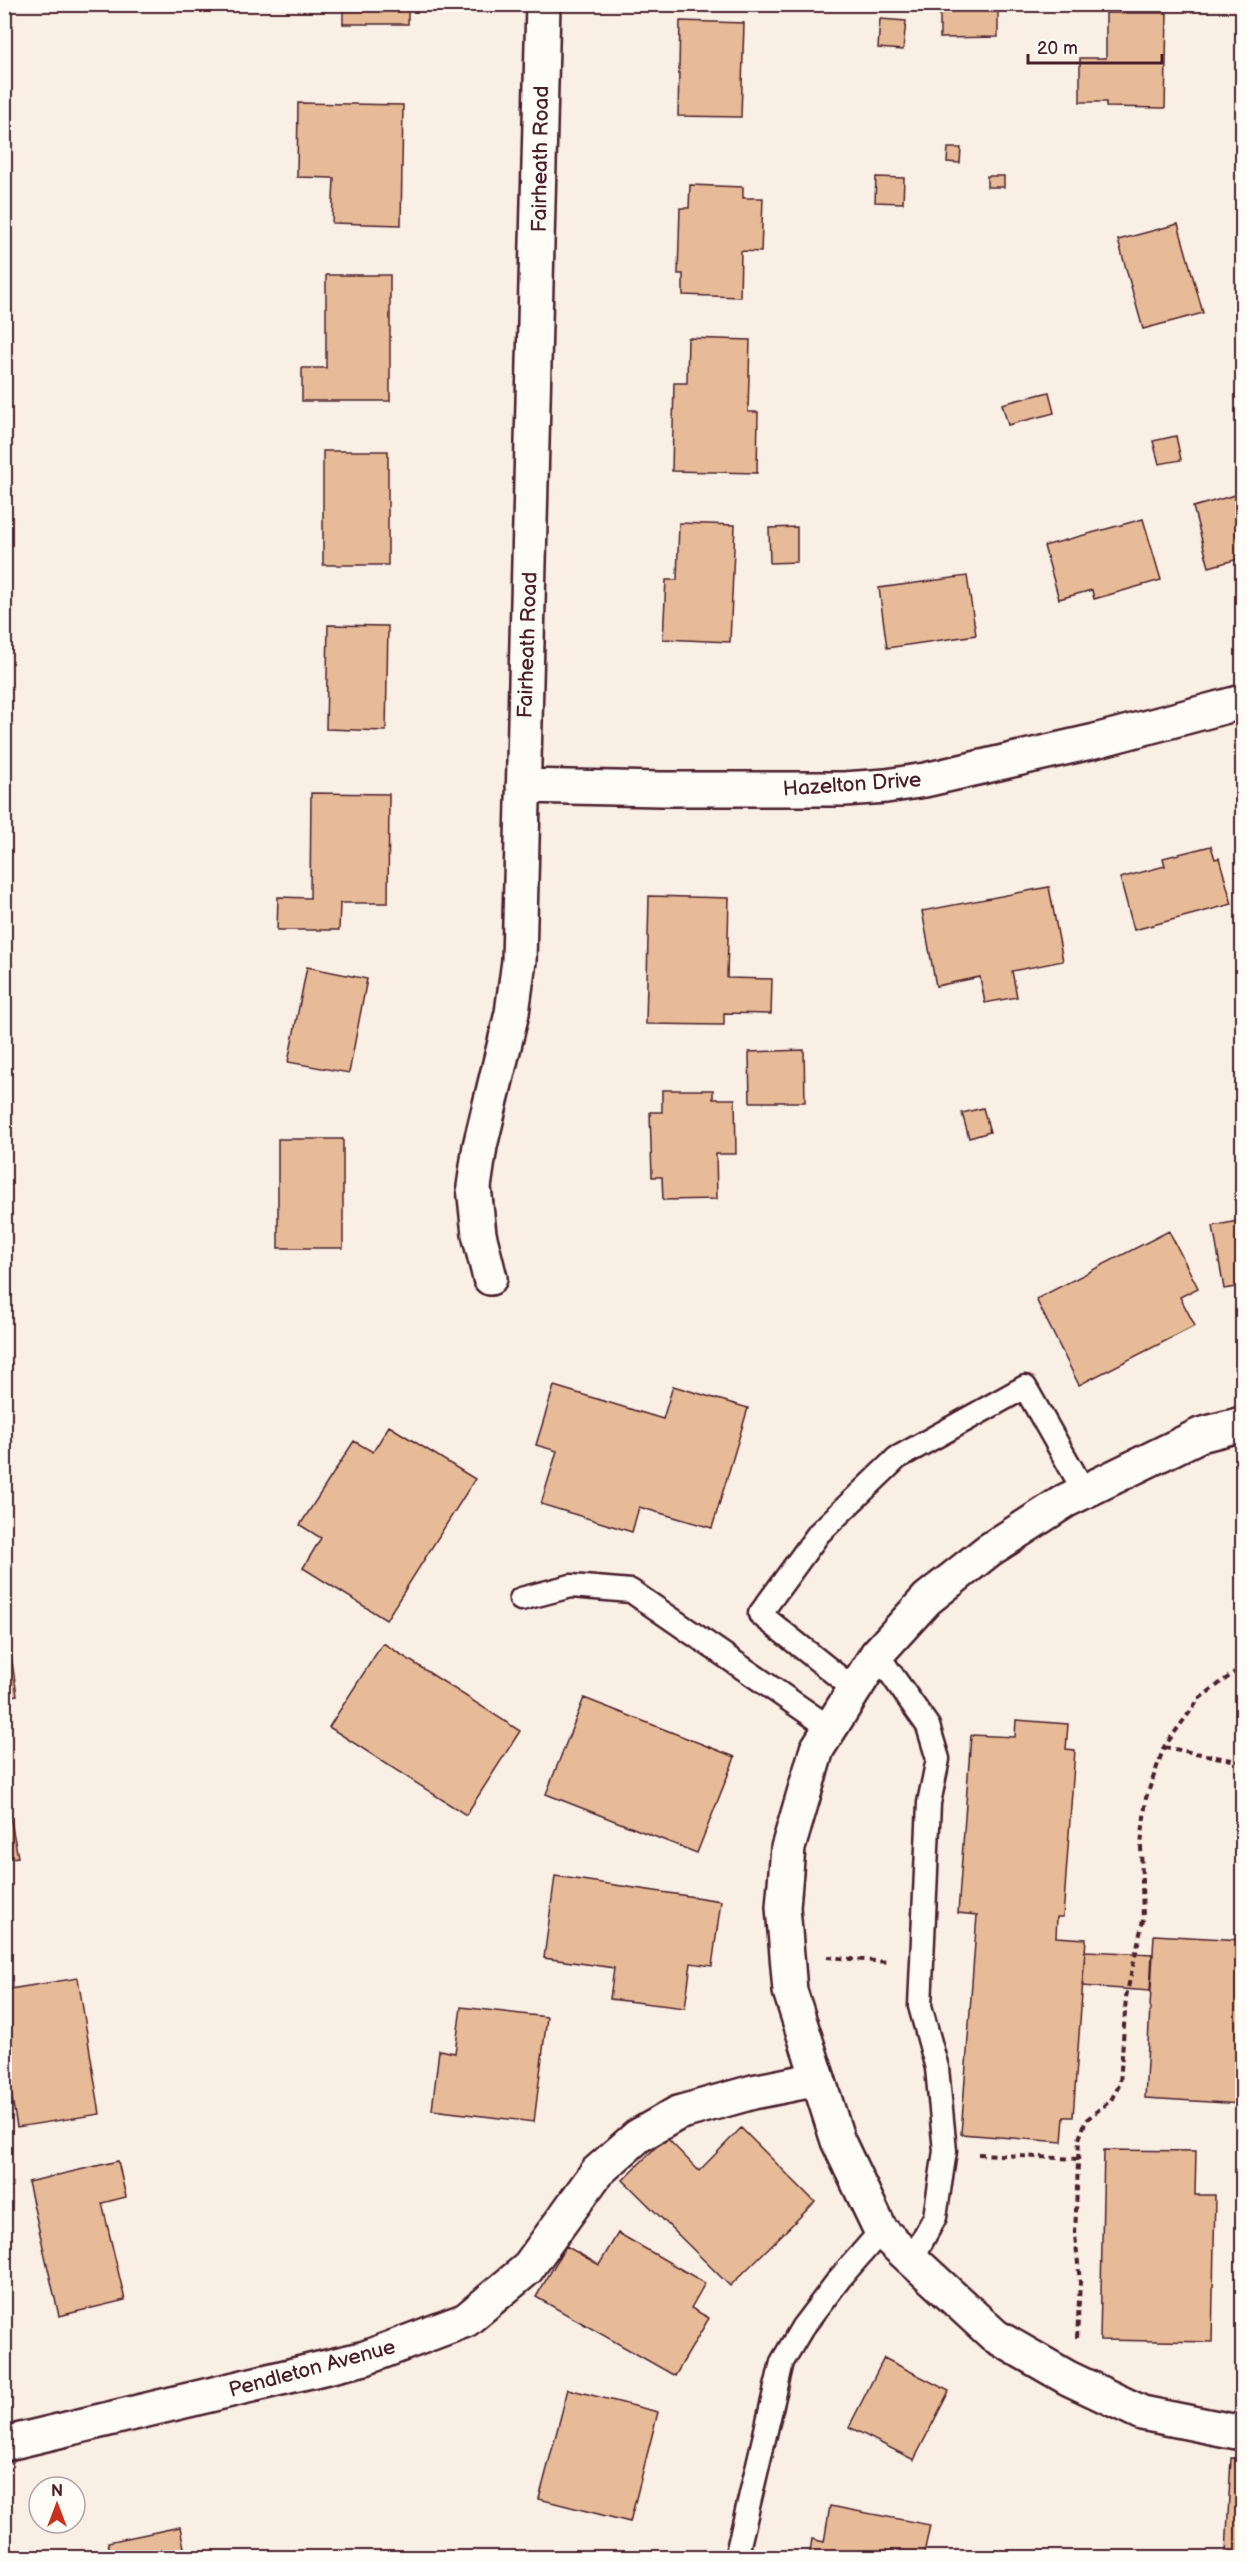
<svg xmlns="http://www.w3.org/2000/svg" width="1247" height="2562" font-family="'Balsamiq Sans',sans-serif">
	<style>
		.building { fill: #e7bb97; stroke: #4a1f2b; stroke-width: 1.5 }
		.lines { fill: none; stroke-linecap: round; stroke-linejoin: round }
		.service-casing { stroke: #4a1f2b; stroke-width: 27 }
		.minor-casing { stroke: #4a1f2b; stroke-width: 38 }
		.path { stroke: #4a1f2b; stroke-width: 4; stroke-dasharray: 6 4.5; stroke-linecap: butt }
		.service { stroke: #fdfcf7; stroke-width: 22 }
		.minor { stroke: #fdfcf7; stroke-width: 33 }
		.labels { text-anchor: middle; stroke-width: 5; stroke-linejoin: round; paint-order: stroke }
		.street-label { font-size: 21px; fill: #4a1f2b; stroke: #fdfcf7 }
	</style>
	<rect width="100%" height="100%" fill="#f9efe4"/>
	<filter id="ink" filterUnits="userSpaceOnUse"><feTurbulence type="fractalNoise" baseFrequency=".0167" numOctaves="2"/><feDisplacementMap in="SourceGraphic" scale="12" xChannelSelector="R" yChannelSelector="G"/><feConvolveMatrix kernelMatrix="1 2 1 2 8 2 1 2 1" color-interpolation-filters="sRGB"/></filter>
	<g filter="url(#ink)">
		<path class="building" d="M343,4H408V24H343Z
			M940,4H998V37L940,38Z
			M1106,13H1167L1165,108L1106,107V102H1080V58H1106Z
			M880,19L906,21L903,50L878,48Z
			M680,21L744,23L741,117L678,116Z
			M298,103L403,105L401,225L332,223L334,178L297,177Z
			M948,148H961L960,163L947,162Z
			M987,176H1004V187H987Z
			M876,177L904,178L903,203L875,202Z
			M690,185L743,187V198H763L761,252L741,251L740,297L683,295V274H678L680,208H689Z
			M1178,224L1203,313L1143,329L1118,240Z
			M326,275H390V401H302V368H326Z
			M688,338L750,340L748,412H758L757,473L672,471L674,383H687Z
			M1049,392L1054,413L1008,425L1002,404Z
			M1176,436L1181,460L1159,464L1153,441Z
			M323,451H388V565H323Z
			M1242,493V558L1209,567L1193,507Z
			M1143,519L1161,580L1094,599L1092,590L1059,599L1044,546Z
			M679,523L735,525L730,642L663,639L666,580H677Z
			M797,527V562L770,563L769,528Z
			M967,576L976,635L887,648L879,588Z
			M328,625L388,626L386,731L326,729Z
			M311,793L389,794L388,903H340L339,930H277L278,897L310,898Z
			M1211,846L1215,859L1219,858L1232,904L1134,930L1120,878L1165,866L1163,858Z
			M1049,887L1063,961L1012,971L1017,997L985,1003L980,977L936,986L922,911Z
			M649,896L729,898L727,978L772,979L771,1014L724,1013V1025L646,1024Z
			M307,967L367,979L349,1073L288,1062Z
			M804,1050L805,1102H750L749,1052Z
			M662,1090H713V1099H735L736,1154H716L717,1199L663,1200L662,1177H652L650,1112H662Z
			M983,1108L990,1132L969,1138L962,1113Z
			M278,1139H343V1248H278Z
			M1242,1220V1286L1224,1289L1213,1226Z
			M1169,1231L1198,1288L1180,1297L1195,1326L1079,1385L1036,1299Z
			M4,1249H8V1289H4Z
			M554,1386L663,1419L673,1386L748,1408L712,1528L639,1507L632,1532L541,1504L557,1451L536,1445Z
			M389,1426L475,1479L386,1620L303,1568L321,1538L300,1525L354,1441L373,1452Z
			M4,1608L17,1695L4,1697Z
			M383,1643L520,1731L466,1815L329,1727Z
			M584,1698L735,1757L697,1853L546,1794Z
			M1016,1720L1068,1724L1066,1749L1075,1750L1063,1917H1057L1056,1937L1086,1939L1073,2117H1064L1062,2142L961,2134L977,1915L958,1913L971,1735L1015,1737Z
			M4,1785L18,1857L4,1859Z
			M555,1876L721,1901L712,1966L691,1963L685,2008L610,1999L614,1968L544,1958Z
			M1154,1935L1242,1940V2104L1145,2098Z
			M1085,1951L1152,1954L1150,1991L1082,1986Z
			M78,1978L100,2114L17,2127L4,2052V1990Z
			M461,2007L547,2017L534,2122L432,2110L439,2050L455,2053Z
			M741,2128L815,2202L730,2286L623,2180L666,2137L699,2171Z
			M1104,2150L1196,2151L1195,2195H1215L1212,2342L1100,2340Z
			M118,2161L126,2197L102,2203L125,2300L59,2316L28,2182Z
			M618,2233L705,2283L691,2308L709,2318L675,2376L536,2297L566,2246L599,2265Z
			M884,2358L949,2391L914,2460L849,2427Z
			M568,2389L658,2412L630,2522L539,2499Z
			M1231,2458L1242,2459V2554L1226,2553Z
			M830,2506L930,2525L923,2558H809L812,2539L824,2542Z
			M180,2527L186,2558H111L108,2542Z
			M542,2553H630V2558H542Z"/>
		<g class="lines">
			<defs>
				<path id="service" d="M521,1599L571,1586L631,1591L830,1728
					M877,1654L928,1726L938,1759L929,1803L920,2006L937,2068L945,2151L935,2217L912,2259
					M854,1689L760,1614L819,1533L897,1458L1025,1387L1084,1491
					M736,2558L782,2362L802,2328L840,2278L881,2231"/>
				<path id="minor" d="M523,786L661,789H844L886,786L925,780L1095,741L1242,702
					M490,1278L479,1234L474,1187L480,1146L512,1013L519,961L543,4
					M1242,1424L1200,1435L1065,1501L989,1550L927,1599L877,1654L817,1749L788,1848L783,1907L790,1991L838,2141L881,2231L995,2336L1068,2378L1142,2413L1242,2433
					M4,2444L365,2358L466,2320L527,2269L597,2172L638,2136L678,2113L753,2092L818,2079"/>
			</defs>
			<use href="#service" class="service-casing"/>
			<use href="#minor" class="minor-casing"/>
			<path class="path" d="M1164,1747L1242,1762
				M827,1957L887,1962
				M978,2154L1079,2159
				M1077,2338L1080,2282L1075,2235L1079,2139L1086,2120L1111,2100L1120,2084L1126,1997L1143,1920L1141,1846L1146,1798L1164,1747L1200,1698L1242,1667"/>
			<use href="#service" class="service"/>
			<use href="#minor" class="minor"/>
		</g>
	</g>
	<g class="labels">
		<g class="street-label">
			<text transform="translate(540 159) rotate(-89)" y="7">Fairheath Road</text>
			<text transform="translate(527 645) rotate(-88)" y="7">Fairheath Road</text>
			<text transform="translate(852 784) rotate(-4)" y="7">Hazelton Drive</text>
			<text transform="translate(312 2368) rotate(-15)" y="7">Pendleton Avenue</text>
		</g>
	</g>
	<rect width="1247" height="2562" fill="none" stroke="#fdfcf7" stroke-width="24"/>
	<rect x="12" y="12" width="1223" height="2538" fill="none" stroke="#4a1f2b" stroke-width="2" filter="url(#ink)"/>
	<g transform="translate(57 2505)"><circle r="28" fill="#fdfcf7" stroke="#b5a4a5" stroke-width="1.5"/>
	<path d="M0-4.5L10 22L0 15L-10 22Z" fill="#c8321e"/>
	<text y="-9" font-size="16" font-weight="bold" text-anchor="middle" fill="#4a1f2b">N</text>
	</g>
	<path d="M1028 54v9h134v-9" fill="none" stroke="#4a1f2b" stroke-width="3"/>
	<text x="1037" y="54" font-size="18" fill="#4a1f2b" stroke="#fdfcf7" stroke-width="4.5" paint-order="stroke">20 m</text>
</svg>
